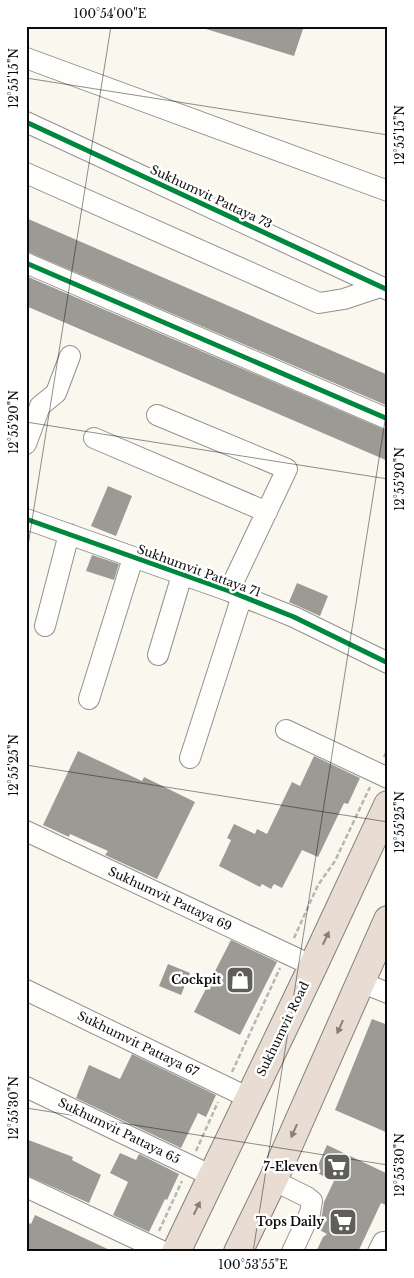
<svg xmlns="http://www.w3.org/2000/svg" width="414" height="1278" font-family="'Libre Baskerville',serif">
	<style>
		.building { fill: #9c9a95 }
		.lines { fill: none; stroke-linecap: round; stroke-linejoin: round }
		.minor-casing { stroke: #93918e; stroke-width: 22 }
		.highway-casing { stroke: #807f7b; stroke-width: 30 }
		.path { stroke: #b7b6b5; stroke-width: 2.5; stroke-dasharray: 5 2.5; stroke-linecap: butt }
		.minor { stroke: #fefefd; stroke-width: 20 }
		.highway { stroke: #e9dcd3; stroke-width: 28 }
		.cycleway-casing { stroke: #fff; stroke-width: 8 }
		.cycleway { stroke: #00873e; stroke-width: 5 }
		.oneway { fill: #857e79 }
		.ticks { fill: none; stroke: #0b0b0b; stroke-width: 1; stroke-opacity: 0.45 }
		.labels { text-anchor: middle; stroke-width: 5; stroke-linejoin: round; paint-order: stroke }
		.street-label { font-size: 12px; fill: #0b0b0b; stroke: #fff }
		.poi-label { font-size: 12px; font-weight: bold; fill: #0b0b0b; stroke: #fff; text-anchor: end }
		.neatline { fill: none; stroke: #0b0b0b; stroke-width: 2 }
		.ticks-label { font-size: 12px; text-anchor: middle; fill: #0b0b0b }
	</style>
	<rect width="100%" height="100%" fill="#faf7ef"/>
	<path class="building" d="M206,26H304L294,56L206,29Z
		M26,218L388,375V406L26,251Z
		M26,276L388,431V461L26,306Z
		M108,486L132,496L116,536L91,526Z
		M92,555L119,564L114,580L86,571Z
		M297,583L328,596L320,616L289,602Z
		M78,751L142,781L144,777L195,802L157,879L105,855L108,851L70,834L69,837L43,825Z
		M314,756L360,778L348,804L344,803L318,857L302,850L282,888L274,884L271,889L262,884L260,887L219,866L231,840L227,838L234,824L255,834L257,829L267,834L292,782L300,786Z
		M231,940L277,962L240,1035L194,1012Z
		M168,964L190,973L181,995L159,986Z
		M372,1019L388,1025V1133L335,1110Z
		M132,1054L216,1095L206,1117L198,1113L181,1148L76,1098L89,1065L120,1079Z
		M26,1139L73,1157L72,1160L101,1175L89,1203L26,1175Z
		M327,1145L388,1174V1206L381,1203L358,1252H316L323,1237L327,1234L316,1228L322,1215L324,1202L334,1181L315,1172Z
		M120,1153L136,1160L139,1154L179,1174L167,1200L165,1199L149,1232L113,1215L128,1182L110,1173Z
		M35,1215L114,1252H26V1222L31,1224Z"/>
	<g class="lines">
		<defs>
			<path id="minor" d="M26,58L388,191
				M26,122L388,290
				M26,173L319,303L344,299L380,287
				M26,263L388,419
				M157,415L287,469L229,591
				M94,438L267,512
				M26,444L40,406L56,393L70,356
				M26,519L229,591L294,617L388,663
				M45,626L69,534
				M158,655L182,575
				M89,699L133,558
				M286,730L388,778
				M190,758L242,596
				M26,831L313,966
				M360,982L388,993
				M26,990L249,1098
				M26,1087L212,1176
				M273,1180L307,1197L312,1201L310,1213L292,1252
				M26,1187L164,1252
				M378,1252L383,1242"/>
			<path id="highway" d="M176,1252L313,966L388,805
				M238,1252L273,1180L388,920"/>
		</defs>
		<use href="#minor" class="minor-casing"/>
		<use href="#highway" class="highway-casing"/>
		<path class="path" d="M384,757L388,749
			M294,938L318,885L335,861L370,787
			M232,1072L280,968
			M196,1151L218,1102
			M159,1231L182,1181"/>
		<use href="#minor" class="minor"/>
		<use href="#highway" class="highway"/>
		<defs>
			<path id="cycleway" d="M26,122L388,290
				M26,263L388,419
				M26,519L229,591L294,617L388,663"/>
		</defs>
		<use href="#cycleway" class="cycleway-casing"/>
		<use href="#cycleway" class="cycleway"/>
	</g>
	<defs><path id="oneway-solid" d="M-6-.8H1V-3.2L6.5 0L1 3.2V.8H-6Z" transform="scale(1.25)"/></defs>
	<g class="oneway">
		<use href="#oneway-solid" transform="translate(326 938) rotate(-65)"/>
		<use href="#oneway-solid" transform="translate(340 1027) rotate(114)"/>
		<use href="#oneway-solid" transform="translate(294 1131) rotate(114)"/>
		<use href="#oneway-solid" transform="translate(197 1208) rotate(-64)"/>
	</g>
	<path class="ticks" d="M26,78L388,135M26,422L388,479M26,558L111,26M26,765L388,822M26,1108L388,1165M253,1252L388,402"/>
	<defs>
		<symbol id="shop-square" viewBox="-11 -11 22 22"><rect x="-9" y="-9" width="18" height="18" rx="4" fill="#5f5e5b" stroke="#fff"/><path d="M-5-2.5h2.3a2.7 3.5 0 0 1 5.4 0H5L5.5 6h-11ZM-1.5-2.5h3a1.5 2.3 0 0 0-3 0Z" fill="#fff"/></symbol>
		<symbol id="supermarket-square" viewBox="-11 -11 22 22"><rect x="-9" y="-9" width="18" height="18" rx="4" fill="#5f5e5b" stroke="#fff"/><path d="M-6-5.5h2.5l.6 2H6L4.5 2H-2.5L-4.4-4H-6ZM-1.5 3.2a1.3 1.3 0 1 0 .1 0ZM3 3.2a1.3 1.3 0 1 0 .1 0Z" fill="#fff"/></symbol>
	</defs>
	<g fill-rule="evenodd">
		<use href="#shop-square" x="224" y="964" width="32" height="32"/>
		<use href="#supermarket-square" x="321" y="1151" width="32" height="32"/>
		<use href="#supermarket-square" x="327" y="1206" width="32" height="32"/>
	</g>
	<g class="labels">
		<g class="street-label">
			<text transform="translate(211 197) rotate(25)" y="4">Sukhumvit Pattaya 73</text>
			<text transform="translate(199 571) rotate(20)" y="4">Sukhumvit Pattaya 71</text>
			<text transform="translate(170 899) rotate(25)" y="4">Sukhumvit Pattaya 69</text>
			<text transform="translate(283 1029) rotate(-64)" y="4">Sukhumvit Road</text>
			<text transform="translate(138 1044) rotate(26)" y="4">Sukhumvit Pattaya 67</text>
			<text transform="translate(119 1131) rotate(26)" y="4">Sukhumvit Pattaya 65</text>
		</g>
		<g class="poi-label">
			<text x="221" y="984">Cockpit</text>
			<text x="318" y="1171">7-Eleven</text>
			<text x="324" y="1226">Tops Daily</text>
		</g>
	</g>
	<rect width="414" height="1278" fill="none" stroke="#ffffff" stroke-width="55"/>
	<rect x="28" y="28" width="358" height="1222" class="neatline"/>
	<g class="ticks-label">
		<text x="110" y="18">100°54'00"E</text>
		<text transform="translate(14 78) rotate(-90)" y="4">12°55'15"N</text>
		<text transform="translate(400 135) rotate(-90)" y="4">12°55'15"N</text>
		<text transform="translate(14 422) rotate(-90)" y="4">12°55'20"N</text>
		<text transform="translate(400 479) rotate(-90)" y="4">12°55'20"N</text>
		<text transform="translate(14 765) rotate(-90)" y="4">12°55'25"N</text>
		<text transform="translate(400 822) rotate(-90)" y="4">12°55'25"N</text>
		<text transform="translate(14 1108) rotate(-90)" y="4">12°55'30"N</text>
		<text transform="translate(400 1165) rotate(-90)" y="4">12°55'30"N</text>
		<text x="253" y="1269">100°53'55"E</text>
	</g>
</svg>
